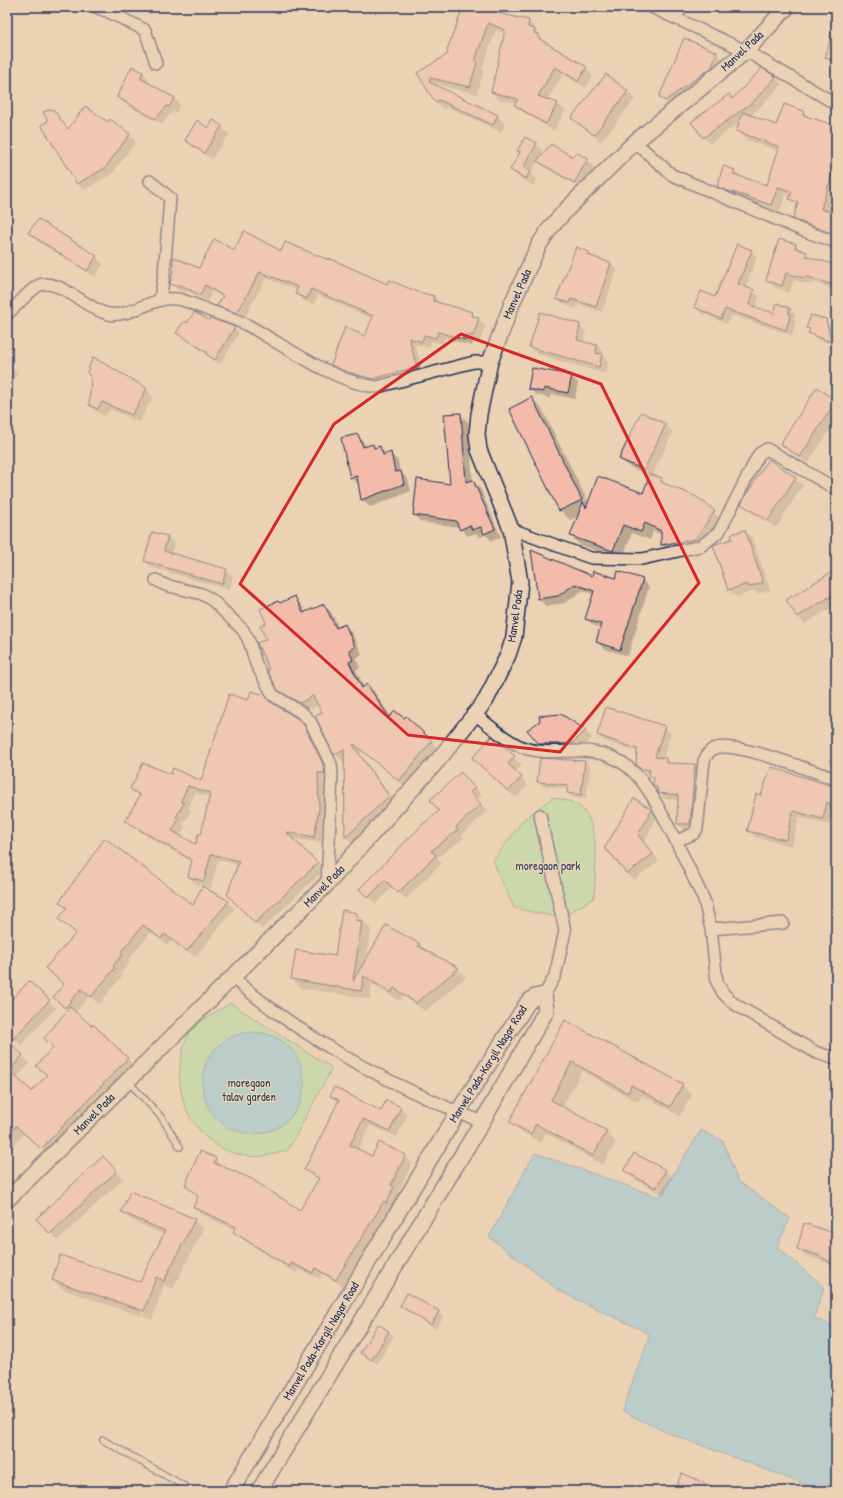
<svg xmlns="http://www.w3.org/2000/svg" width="843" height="1498" font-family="'Patrick Hand',sans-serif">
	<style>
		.green { fill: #a6dea2; stroke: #608680 }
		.water { fill: #81c5e2; stroke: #5889ad }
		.shadow { fill: #0003; fill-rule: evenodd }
		.building { fill: #f3bbaa; stroke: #1b2f5e; fill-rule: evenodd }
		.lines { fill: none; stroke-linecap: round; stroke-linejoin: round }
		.lane-casing { stroke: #1b2f5e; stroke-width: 8 }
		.street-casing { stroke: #1b2f5e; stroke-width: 14 }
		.secondary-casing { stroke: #1b2f5e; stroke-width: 18 }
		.lane { stroke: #ecd2b4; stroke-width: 5.5 }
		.street { stroke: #ecd2b4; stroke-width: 11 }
		.secondary { stroke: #ecd2b4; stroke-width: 15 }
		.marked { fill: none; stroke: #d62828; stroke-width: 3; stroke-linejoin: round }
		.labels { text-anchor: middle; stroke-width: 3; stroke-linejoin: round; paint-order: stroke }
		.street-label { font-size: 12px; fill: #1b2f5e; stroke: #ecd2b4 }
		.park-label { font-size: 12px; fill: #294065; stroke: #ecd2b4 }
	</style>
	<rect width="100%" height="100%" fill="#ecd2b4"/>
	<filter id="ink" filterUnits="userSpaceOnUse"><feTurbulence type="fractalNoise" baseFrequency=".025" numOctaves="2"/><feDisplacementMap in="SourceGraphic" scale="8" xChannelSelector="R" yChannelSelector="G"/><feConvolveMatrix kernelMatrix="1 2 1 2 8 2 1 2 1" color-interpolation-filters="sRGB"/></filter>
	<g filter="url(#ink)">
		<path class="green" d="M553,797C561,800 573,801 579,806C602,825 595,871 594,898L560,918L514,908L493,861L523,820Z
			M230,1003L332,1068L288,1150C281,1152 272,1155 265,1156C213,1162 175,1116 180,1067C182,1055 184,1039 192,1029C198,1022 221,1009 230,1003Z"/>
		<path class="water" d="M202 1083a51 51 0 1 1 102 0a51 51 0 1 1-102 0Z
			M701,1130L723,1141L738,1181L790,1218L777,1247L824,1287L814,1318L836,1327V1478L820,1490L668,1433L622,1411L650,1334L561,1292L489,1237L535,1153L659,1197Z"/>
		<path class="shadow" d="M464,7H495L507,16L529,21L546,44L586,68L593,76L586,88L563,74L547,100L557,103L565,111L554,131L523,112L515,105L516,103L500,100L492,92L506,34L496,30L482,69L484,70L477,94L438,85L437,87L497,116L505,124L501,132L448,107L443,109L436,102L418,73L449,55Z
			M836,37V64L831,63L826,58Z
			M716,53L724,60L673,108L660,97Z
			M762,70L776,78L782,84L759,108L749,116L777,126L804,112L810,118L836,128V192L829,212L836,215V240L802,226L794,219L798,207L790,199L791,196L786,194L779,212L726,194L718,186L734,171L741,177L768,186L779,151L745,139L737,131L740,122L710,144L692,122L729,95L733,100Z
			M143,72L149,79L147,83L174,98L180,105L176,113L173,111L162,124L125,104L118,97Z
			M606,75L635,99L601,142L573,118Z
			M53,110L69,129L108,123L129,135L136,141L112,174L84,190L77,183L49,122Z
			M221,127L229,134L212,159L193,147L186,140L209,129Z
			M536,144L543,151L541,157L587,159L594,167L582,189L546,168L538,161L531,174L537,179L534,186L518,177L511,170L520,153L518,151Z
			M30,233L96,257L103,264L95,277L37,241Z
			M796,245L812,259L836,266V290L812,282L811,285L794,280L789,293L774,287L767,280Z
			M234,251L281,252L388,285L434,297L441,304L472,313L485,326L480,342L474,341L472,346L445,338L443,344L431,341L429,348L415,344L423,374L380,385L339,371L332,364L366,337L373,319L318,295L314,305L303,300L296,293L297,290L266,278L244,319L225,312L218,306L223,298L212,291L207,301L186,290L185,293L178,290L171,283Z
			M751,251L757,257L745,288L753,291L759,296L756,308L774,315L789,308L795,314L794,319L796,321L792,335L731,315L727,324L701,313L695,307L716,298Z
			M589,253L594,258L610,263L617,270L602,312L578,304L576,309L564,304L557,298Z
			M825,320L830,325L831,331L828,343L814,338L808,327Z
			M209,322L234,328L239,333L220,364L177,333L187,324Z
			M579,325L586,332L584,343L597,346L604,352L603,356L608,362L606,374L537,354L531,347Z
			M7,364L18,373L7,389Z
			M571,376L578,383L575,399L551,394L550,398L536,395L529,388Z
			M146,389L153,397L139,422L110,409L105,416L97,412L90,405Z
			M817,389L836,401V420L808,463L789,451L782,444Z
			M532,399L542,409L589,504L644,494L650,476L628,466L620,459L665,425L673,432L652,476L661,479L668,486L696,498L723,521L704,547L671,553L662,545V535L653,531L650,540L632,533L622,559L580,545L571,536L579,516L570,520L560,510Z
			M460,414L468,422L473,481L480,488L501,537L492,541L486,535L480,537L476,533L468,536L459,527L421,522L414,514L451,485Z
			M358,435L367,447L372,445L376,449L380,448L387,454L390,453L398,461L400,472L408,479L411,491L370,507L362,500L360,485L351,478Z
			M768,461L795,478L803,485L776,528L750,511L743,504Z
			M745,531L752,538L770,590L757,594L754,591L737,597L729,590L715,545L733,539Z
			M168,537L174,544L171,554L226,570L233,577L229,590L151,567L145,561Z
			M532,551L592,577L642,580L649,587L628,656L604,649L597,642L601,628L593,625L586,618L594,595L583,590L565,603L546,606L539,599Z
			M829,574L836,581V605L805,624L798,617L787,600Z
			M294,598L302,605L306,613L324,605L331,612L339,628L345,625L352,633L362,654L356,658L360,668L356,670L364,687L367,685L375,693L391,717L404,719L406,717L439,749L407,788L363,751L360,753L396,804L353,844L346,837L345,760L343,762L335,754L323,713L318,705L308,710L287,697L279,689L271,670L268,624L280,604Z
			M265,696L272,704L297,719L311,733L329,770L331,780H325V817L321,843L291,838L324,870L262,929L229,894L238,865L218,860L211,888L196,884L189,877L192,862L133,828L126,821L140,797L131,789L171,775L201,782L248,701ZM195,793L210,797L202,836L196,846L180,836L185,827L183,824L191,811L188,808Z
			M542,721L585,731L592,738L580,751H548L540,743Z
			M664,727L671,733L663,758L666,759L671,764L695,765L701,772L696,830H684L678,823L679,800L665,799L659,792L651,775L647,774L637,764L638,752L604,741L598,735Z
			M492,738L522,765L515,772L528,785L516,798L481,765Z
			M585,762L590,767L586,799L573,798L568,793V789L543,786L538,781Z
			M467,780L482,795L477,800L487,811L462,835L464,838L437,858L442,863L406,899L392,887L376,904L361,889L441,811Z
			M836,789V809L834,808L829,825L799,817L792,846L755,837L748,830L762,796Z
			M651,810L657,816L644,842L659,861L634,880L605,849Z
			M203,887L228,902L235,909L195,957L172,941L168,945L151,932L128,960L130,962L120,974L122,976L99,1004L89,996L75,1013L92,1027L93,1026L135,1066L49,1156L25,1133L7,1152V1051L22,1056L30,1063L16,1079L32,1093L47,1076L37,1066L54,1047L69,1011L62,1005L65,985L54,976L77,934L59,919L67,909L60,902L193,906Z
			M357,914L371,930L366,961L419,944L426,951L458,969L466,977L425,1011L403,996L400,1001L372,984L370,999L301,988L292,979L335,957Z
			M30,983L56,1008L21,1045L7,1032V1006Z
			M565,1021L682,1085L692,1095L680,1116L642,1095L638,1102L582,1071L562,1107L606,1132L616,1142L603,1165L546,1133L541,1143L520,1131L510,1121Z
			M331,1096L382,1113L400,1108L407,1115L397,1137L370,1125L358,1150L373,1157L405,1156L412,1163L398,1192L401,1195L393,1209L391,1207L343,1286L322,1274L320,1279L298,1269L296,1273L241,1238L234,1232L235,1230L201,1214L194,1207L215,1159L221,1167L301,1211L319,1180L305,1170L338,1102Z
			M103,1157L123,1179L58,1240L38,1219Z
			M625,1171H665L673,1178L664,1195L633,1178Z
			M122,1212L194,1220L203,1229L173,1289L164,1285L152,1320L143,1316L157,1276L154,1280L141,1316L62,1289L53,1280L140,1283L164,1235L131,1220Z
			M836,1235V1268L826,1262L806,1256L798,1248Z
			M7,1270L10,1273L7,1278Z
			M401,1306L438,1312L443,1317L436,1329Z
			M379,1325L394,1336L377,1364L362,1353Z"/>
		<path class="building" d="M463,7H499L497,13L529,20L528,27L535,29L534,33L539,34L538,38L587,67L578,81L555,67L538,96L558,103L546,124L514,105L518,99L491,92L505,30L488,23L475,61L477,62L470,87L430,78L429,82L498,115L493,125L439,100L435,102L417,73L448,54L447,50Z
			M833,29L836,30V61L825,58Z
			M684,38L717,52L712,67L665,101L659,97Z
			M132,66L143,72L140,78L175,98L169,107L167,106L155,119L117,97Z
			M762,68L776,77L753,102L703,138L691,122L729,94L732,99Z
			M606,74L628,91L594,135L571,118Z
			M784,104L804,111L803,115L836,126V169L834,168L821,209L836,214V235L793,219L798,202L789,199L792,192L778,187L771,205L717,187L723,166L735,170L733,174L767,185L779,147L736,131L743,112L776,125Z
			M85,106L108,122L110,119L130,134L105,168L77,184L41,125L48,121L43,112L53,109L68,129Z
			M197,120L208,128L213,120L222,126L204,153L185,140Z
			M525,137L537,143L524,167L530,171L526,179L510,170L520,152L517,151Z
			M551,144L573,157L576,152L588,159L574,183L537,161Z
			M38,219L97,256L87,271L28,233Z
			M244,231L281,251L285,242L329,260V258L387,284L389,280L418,292L434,296L433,301L473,312L472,316L479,318L473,336L467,334L466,340L438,332L436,338L424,335L422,342L409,338L417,367L373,379L347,372L331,365L345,327L365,336L373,316L311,289L307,299L295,294L298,287L260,272L237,313L217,306L223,296L205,285L200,295L179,284L178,287L170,284L173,272V257L199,268L214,239L234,250Z
			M779,239L796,244L795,248L807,252L806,256L836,265V286L805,276L804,278L786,273L782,286L766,280Z
			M737,244L752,250L738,284L754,290L749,305L774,313L777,303L790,308L788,313L791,314L786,330L725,309L721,319L694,307L701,291L715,297Z
			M576,247L589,252L588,255L611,263L596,307L571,299L570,303L556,299Z
			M194,312L209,320L210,318L235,327L215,360L206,354L207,352L176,333L184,321L187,323Z
			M540,312L580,324L577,340L597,345L596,353L602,354L599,367L529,347Z
			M811,315L826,319L831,342L808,333L810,329L806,328Z
			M93,357L147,388L132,415L102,402L97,409L89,405L91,378L87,372Z
			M532,368L572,375L568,393L544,388L543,392L528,389Z
			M817,387L836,401L800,457L780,444Z
			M532,397L582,500L559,511L509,409Z
			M641,412L666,424L644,470L619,459Z
			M461,413L466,482L473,480L495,529L484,534L481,527L472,530L470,525L460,530L456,521L413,515L417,479L450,484L444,414Z
			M358,434L363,447L373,444L374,448L380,446L383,455L391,452L395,472L401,471L404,484L361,500L357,476L350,478L341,438Z
			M768,459L796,477L768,521L741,504Z
			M650,474L662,478L661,482L697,497L715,511L695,539L661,545V531L645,523L641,532L623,525L613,551L570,536L583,502L586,508L598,476L643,493Z
			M745,530L763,583L749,587L748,584L728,590L713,545L732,539L731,534Z
			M152,532L168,536L164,551L227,569L222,584L144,561Z
			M531,550L592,576L593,571L616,578L618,571L643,579L620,650L596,642L601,624L585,619L594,591L575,584L558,596L538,599Z
			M830,573L836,583V593L797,617L786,600Z
			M295,596L303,613L324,604L336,628L345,624L355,647L349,650L353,660L349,662L362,688L367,684L389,717L395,711L404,718L406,716L432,741L399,781L354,744L353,745L389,796L345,838L344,749L334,755L315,716L322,713L313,696L300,703L278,690L267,670L269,669L257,643L266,639L260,626L266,623L260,609L278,601L280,603Z
			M251,691L265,695L269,701L298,719L304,725L322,762L325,773H318L319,809L314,837L286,832L318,863L255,923L227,895L239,861L211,854L204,881L188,877L192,860L125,821L140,795L130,789L143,763L171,774L173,768L201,781L229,694L248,700ZM188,786L210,793L201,834H198L196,844L172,831L179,819L176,817L184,803L181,801Z
			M606,707L665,726L655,757L666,758V763L695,764L690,824H677L678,795L658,793L657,787L653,785L654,777H649L650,770L639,768L636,764L637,749L597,735Z
			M561,714L586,730L572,744H539L527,730L540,721L539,716Z
			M492,736L515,756L508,764L522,777L508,791L472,758Z
			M540,758L585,761L581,795L567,793L568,785L537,782Z
			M771,767L836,787V808L827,802L823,819L793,811L786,840L747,831L756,794L761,795Z
			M461,772L475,788L470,792L481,804L456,827L458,830L431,851L436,855L398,893L385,880L368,898L359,889L422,825L439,811L430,800Z
			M634,798L652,810L638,835L653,854L627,874L611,854L604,849Z
			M105,838L193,905L202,886L229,901L187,951L164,934L161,939L143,925L121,952L123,954L113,966L115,968L91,997L81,989L65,1008L53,997L64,984L45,968L76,933L58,919L67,908L59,902Z
			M342,910L357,913L356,920L362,921L353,981L386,925L420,944L418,946L459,968L416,1003L394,988L391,993L364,976L361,991L291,979L296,950L335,956Z
			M29,981L50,1000L13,1039L7,1033V1004Z
			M70,1007L92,1026L93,1024L128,1058L41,1149L16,1126L7,1136V1050L12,1045L23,1055L9,1071L32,1091L47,1075L36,1066L53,1047L44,1038Z
			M565,1020L683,1084L670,1107L631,1085L628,1093L572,1062L551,1100L607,1131L593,1156L536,1124L531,1134L509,1122Z
			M334,1087L381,1111L386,1100L401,1107L390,1131L363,1119L350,1145L372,1156L379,1142L406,1155L391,1185L394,1187L386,1203L384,1201L336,1280L315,1268L313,1273L291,1263L289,1267L233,1232L236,1227L193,1207L198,1196L185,1185L200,1151L216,1158L214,1163L250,1178L300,1210L319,1178L304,1170L339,1100L330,1096Z
			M634,1153L666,1170L656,1188L624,1171Z
			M103,1156L117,1171L50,1234L36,1219Z
			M130,1191L195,1219L164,1281L156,1277L144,1311L52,1280L60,1255L140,1282L165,1231L121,1212Z
			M804,1223L836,1234V1266L818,1255L797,1249Z
			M407,1293L439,1311L431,1325L400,1306Z
			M378,1324L389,1331L372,1360L360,1353Z
			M682,1473L723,1491H674Z"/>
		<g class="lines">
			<defs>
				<path id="lane" d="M128,1081L162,1118L180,1147
					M103,1440L193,1491"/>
				<path id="street" d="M96,7L109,12L116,7
					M651,7L746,51L836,104
					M109,12L145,30L156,63
					M676,18L681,7
					M635,142L672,175L804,231L836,242
					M150,181L170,198L164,275L160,299
					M7,314C17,306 25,295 36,287C55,273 88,311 109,314C133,318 154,293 182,300C192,303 203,308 213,312C225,316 238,320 249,326C285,346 336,383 377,387L474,362H490
					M511,529L591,558L642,559L701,546L719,532L759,454L767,449L836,489
					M156,580L165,585L202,594L212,600L243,630L249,641L256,664L273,695L302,713L310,721L331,764L332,775L327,884
					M475,714C489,725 505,740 522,747C539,754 562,751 580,751C637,751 653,798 676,841L693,834L697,829L704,761C706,756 708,752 713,749C732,739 813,772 836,779
					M540,815L565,931L555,976L544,995
					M676,841L704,900L711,929L717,982L723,993L733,1003L815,1052L836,1059
					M711,929L783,923
					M232,977C305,1041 393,1086 482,1122"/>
				<path id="secondary" d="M7,1200L327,884L439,759L486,700L508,655L514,637L520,582L511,529L479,450L477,434L479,414L490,362L513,301L539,245L551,227L566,210L635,142L746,51L787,7
					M231,1491L458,1112L528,1002L535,997L544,995L546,1011L482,1122L259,1491"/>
			</defs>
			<use href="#lane" class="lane-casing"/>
			<use href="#street" class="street-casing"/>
			<use href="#secondary" class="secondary-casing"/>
			<use href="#lane" class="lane"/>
			<use href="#street" class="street"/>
			<use href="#secondary" class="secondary"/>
		</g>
	</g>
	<path d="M0 0H843V1498H0ZM461,334L601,384L699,583L560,752L408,735L240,584L334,424Z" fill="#ecd2b4" fill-opacity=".55" fill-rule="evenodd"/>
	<path class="marked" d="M461,334L601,384L699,583L560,752L408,735L240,584L334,424Z"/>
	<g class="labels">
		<g class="street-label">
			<text transform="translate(742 51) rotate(-43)" y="4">Manvel Pada</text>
			<text transform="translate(517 294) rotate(-66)" y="4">Manvel Pada</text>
			<text transform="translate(515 616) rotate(-82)" y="4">Manvel Pada</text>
			<text transform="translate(324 886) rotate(-46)" y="4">Manvel Pada</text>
			<text transform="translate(488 1064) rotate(-58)" y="4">Manvel Pada-Kargil Nagar Road</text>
			<text transform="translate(94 1114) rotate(-45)" y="4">Manvel Pada</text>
			<text transform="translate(321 1341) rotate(-59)" y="4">Manvel Pada-Kargil Nagar Road</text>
		</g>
		<g class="park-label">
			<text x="548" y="870">moregaon park</text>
			<text x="249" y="1087">moregaon<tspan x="249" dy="14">talav garden</tspan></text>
		</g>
	</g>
	<rect width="843" height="1498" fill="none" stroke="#ecd2b4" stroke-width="24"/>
	<rect x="12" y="12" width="819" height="1474" fill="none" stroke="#1b2f5e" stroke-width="1.5" filter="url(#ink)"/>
</svg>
